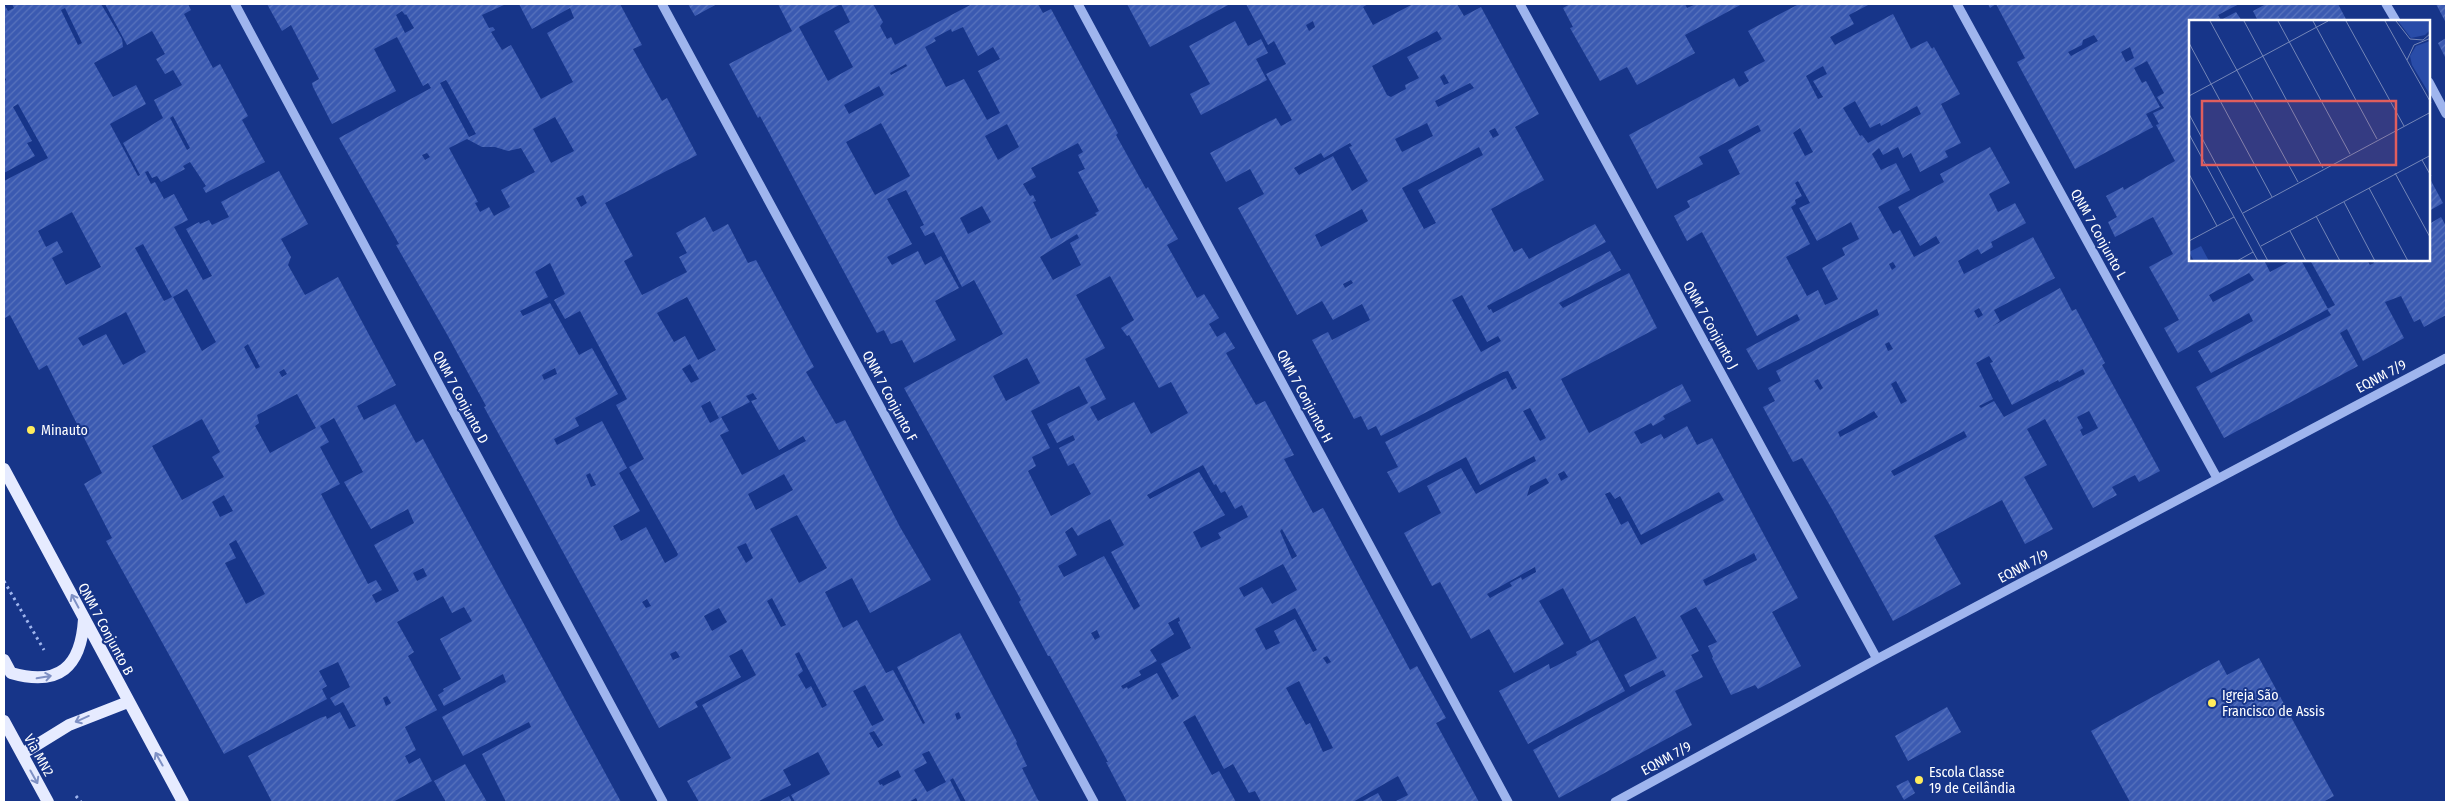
<svg xmlns="http://www.w3.org/2000/svg" width="2450" height="806" font-family="'Fira Sans Condensed',sans-serif">
	<style>
		.building { fill: url(#building-hatch); fill-rule: evenodd }
		.lines { fill: none; stroke-linecap: round; stroke-linejoin: round }
		.path { stroke: #9fb5ee; stroke-width: 3; stroke-dasharray: 2.5 4; stroke-linecap: butt }
		.minor { stroke: #9fb5ee; stroke-width: 9 }
		.major { stroke: #e6ebff; stroke-width: 12 }
		.oneway { stroke: #7e90c4 }
		.poi-dot { fill: #ffec5c; stroke: #173589; stroke-width: 2 }
		.labels { text-anchor: middle; stroke-width: 4; stroke-linejoin: round; paint-order: stroke }
		.street-label { font-size: 14px; fill: #fff; stroke: #173589 }
		.poi-label { font-size: 14px; fill: #fff; stroke: #173589; text-anchor: start }
		.inset-road { fill: none; stroke: #7486b8; stroke-width: 1 }
		.view { fill: #e05e5e; fill-opacity: 0.15; stroke: #e05e5e; stroke-width: 2.5 }
		.inset-edge { fill: none; stroke: #fff; stroke-width: 2.5 }
	</style>
	<defs>
		<pattern id="building-hatch" width="6" height="6" patternUnits="userSpaceOnUse" patternTransform="scale(1.25)"><rect width="6" height="6" fill="#3b5ab1"/><path d="M-1 1l2-2M0 6l6-6M5 7l2-2" fill="none" stroke="#5873bd"/></pattern>
	</defs>
	<rect width="100%" height="100%" fill="#173589"/>
	<path class="building" d="M4,4L8,11L14,8L12,4H101L122,39L123,47L94,63L113,97L136,85L146,104L110,124L138,176L140,175L123,143L163,118L154,100L182,85L173,70L165,74L156,59L165,54L152,31L127,45L105,4H188L191,10L184,14L213,68L220,64L248,116L242,120L265,162L206,193L203,188L206,186L190,162L183,166L185,169L161,182L157,176L152,178L148,171L145,172L151,184L155,182L164,199L174,194L188,220L174,227L203,280L212,276L186,229L199,222L200,224L209,220L212,225L229,217L221,202L279,171L308,224L281,239L291,257L288,265L305,295L338,277L396,385L357,406L364,420L395,404L416,443L423,439L621,802H506L482,754L531,727L529,722L463,756L442,717L506,682L503,674L444,706L438,695L444,691L443,689L461,679L440,639L472,621L464,607L452,613L443,596L397,622L414,652L408,656L437,710L405,727L416,750L405,756L409,764L420,758L432,781L393,802H272L248,756L320,718L326,716L327,719L340,712L349,729L356,726L343,702L335,706L330,698L350,687L338,662L319,671L327,686L322,689L327,699L224,754L106,541L112,538L84,484L102,473L47,365L39,370L10,315L5,318L4,315V181L48,158L18,104L13,107L32,141L27,143L35,156L4,173V81L6,80L4,76ZM65,8L82,43L78,45L61,10ZM173,116L190,148L187,150L170,118ZM72,212L101,267L66,285L52,258L63,252L57,241L46,247L38,231ZM143,244L172,297L164,301L135,248ZM187,289L216,342L202,351L173,297ZM126,312L146,352L123,365L106,334L83,346L78,338ZM248,344L260,367L256,369L244,347ZM284,369L287,374L282,377L279,372ZM297,394L316,428L270,453L255,426L259,423L257,415ZM334,418L363,472L344,482L371,529L408,509L414,523L374,545L399,591L376,603L372,595L382,590L376,580L368,584L321,494L340,484L320,447L329,442L320,426ZM202,419L220,452L212,457L224,477L182,500L152,446ZM224,495L233,511L220,517L212,502ZM236,540L265,594L246,604L225,563L236,558L229,544ZM423,568L427,576L417,581L413,573ZM387,696L391,703L386,706L383,698Z
		M267,4H506L482,15L489,28L493,27L495,30L491,32L502,50L511,45L541,99L573,82L547,33L574,18L570,8L532,29L519,4H620L642,45L633,49L662,101L667,98L697,155L605,203L633,256L624,261L642,295L687,272L679,257L687,253L676,233L705,217L713,232L728,224L748,263L756,260L814,367L806,372L836,424L845,420L900,527L931,580L870,613L852,578L825,592L843,628L857,620L886,673L893,670L923,724L925,723L897,667L960,633L1017,742L1016,743L1027,766L1022,768L1038,800L1042,802H966L953,778L950,780L961,802H918L916,798L909,802H795L791,795L830,774L818,752L783,770L791,785L757,802H699L687,781L731,758L702,705L756,675L742,649L729,656L741,677L695,702L698,707L659,728L484,407L486,406L448,336L396,245L399,244L339,138L431,88L428,83L423,86L397,37L374,49L396,91L332,124L313,87L312,83L319,79L291,25L282,31ZM402,11L405,15L406,14L414,28L405,33L396,15ZM446,80L448,83L476,134L469,137L440,83ZM555,117L574,151L551,163L533,129ZM467,139L482,147H495L508,151L521,148L535,172L501,190L510,207L494,216L489,207L480,212L475,203L478,202L449,148ZM427,153L430,157L425,160L422,155ZM583,195L587,203L581,207L576,198ZM550,263L565,294L554,300L565,319L580,311L627,399L616,405L644,459L629,467L678,554L677,556L665,563L646,527L621,541L613,526L640,511L619,473L627,468L602,421L557,445L554,439L579,426L575,418L618,394L592,348L579,355L550,303L523,316L520,311L548,297L535,272ZM687,297L716,350L698,360L685,336L674,342L657,313ZM690,364L699,379L691,383L682,369ZM555,368L557,374L544,380L542,375ZM753,393L757,399L751,401L779,450L803,436L806,441L742,475L720,435L729,431L721,417L750,402L746,396ZM710,401L719,418L710,423L701,406ZM590,473L596,485L591,487L586,475ZM784,474L793,490L756,510L748,494ZM797,515L827,568L799,583L770,529ZM746,543L753,558L746,563L737,547ZM772,598L786,625L781,627L767,601ZM647,599L651,606L646,608L642,602ZM719,608L727,622L712,631L704,616ZM676,651L680,657L673,660L670,654ZM799,652L827,705L824,707L822,708L811,686L806,689L798,675L803,671L795,654ZM865,685L884,720L872,726L853,691ZM959,712L961,718L957,720L955,714ZM874,731L883,745L878,748L869,733ZM929,751L946,782L927,792L914,770L927,763L922,754ZM898,770L901,777L883,786L882,784L880,785L878,781Z
		M688,4H717L695,16Z
		M778,4H873L883,22L880,26L887,39L891,37L895,45L972,4H1038L1043,13L1051,9L1118,133L1116,135L1146,189L1148,187L1178,239L1167,245L1197,298L1204,294L1219,318L1209,324L1217,337L1225,332L1235,348L1226,353L1256,405L1265,401L1294,455L1284,459L1313,513L1323,508L1410,670L1417,666L1446,718L1436,723L1479,802H1394L1408,795L1398,776L1353,802H1261L1255,791L1249,793L1233,764L1224,769L1195,715L1183,722L1212,775L1219,771L1236,802H1127L1106,762H1108L1050,656H1048L1019,602L1021,600L904,388L1003,334L974,280L962,287L934,232L925,236L920,227L924,225L906,190L887,199L912,244L887,257L892,265L918,251L925,265L941,256L959,288L935,301L956,340L914,363L902,340L891,344L884,330L877,333L760,116L758,118L729,64L792,31ZM841,4L850,22L834,31L853,67L828,81L799,27ZM963,27L978,56L993,47L1000,59L978,71L1000,113L987,120L964,79L946,87L925,47L936,41L934,38L951,29L952,32ZM906,64L907,66L891,75L890,73ZM879,86L884,95L849,114L844,105ZM881,123L910,176L875,195L846,142ZM1007,124L1019,147L998,160L985,136ZM1078,143L1083,152L1078,155L1085,169L1078,172L1099,211L1095,213L1097,215L1051,239L1033,202L1036,201L1033,195L1030,196L1023,184L1036,177L1031,168ZM982,206L991,222L968,234L960,218ZM1077,234L1079,238L1070,243L1081,265L1053,280L1040,257ZM1110,276L1134,320L1121,328L1127,336L1129,335L1159,388L1171,382L1188,413L1151,434L1134,402L1098,421L1090,407L1106,399L1085,359L1105,348L1076,295ZM1027,358L1040,383L1006,401L993,376ZM1079,386L1088,403L1047,424L1057,443L1073,435L1075,440L1059,448L1068,466L1074,463L1091,494L1051,516L1028,471L1036,466L1032,457L1050,448L1031,411ZM1203,465L1214,485L1216,484L1221,493L1225,491L1235,509L1242,505L1248,517L1218,533L1221,538L1201,548L1193,532L1225,515L1199,472L1150,499L1147,495ZM1110,519L1124,545L1111,552L1140,606L1134,610L1104,556L1064,577L1058,566L1077,555L1065,532L1072,527L1078,536ZM1282,529L1297,556L1292,559L1280,531ZM1283,564L1297,590L1272,604L1262,587L1244,597L1239,588ZM1295,608L1317,650L1313,652L1295,619L1274,631L1280,643L1266,650L1255,629ZM1179,617L1180,621L1178,622L1191,648L1161,664L1179,696L1172,700L1157,673L1128,689L1127,687L1123,689L1121,686L1141,675L1139,671L1157,661L1150,650L1174,634L1168,623ZM1097,630L1100,637L1095,640L1091,633ZM1327,656L1331,662L1327,664L1323,658ZM1299,681L1333,748L1323,752L1310,723L1306,725L1286,688Z
		M1127,4H1230L1150,47Z
		M1246,4H1368L1363,7L1373,25L1413,4H1457L1464,16L1481,7L1539,114L1515,127L1544,180L1491,209L1514,252L1522,248L1529,259L1595,224L1606,242L1487,306L1489,310L1491,309L1493,313L1610,251L1621,270L1559,303L1563,308L1629,273L1657,328L1561,379L1589,433L1682,384L1691,401L1663,416L1665,419L1653,426L1651,423L1634,432L1641,444L1661,434L1664,439L1687,426L1697,445L1712,438L1798,598L1772,612L1801,666L1758,689L1755,685L1731,695L1712,658L1713,657L1708,646L1717,642L1696,607L1680,616L1699,651L1691,655L1703,677L1675,691L1692,725L1559,798L1533,750L1666,676L1663,670L1630,687L1624,675L1657,658L1635,616L1591,641L1563,588L1539,601L1564,644L1514,673L1489,629L1471,639L1440,582L1432,586L1404,533L1441,513L1427,486L1461,468L1476,494L1536,461L1534,456L1480,485L1466,457L1399,493L1387,472L1398,467L1385,442L1506,378L1512,390L1517,388L1508,371L1503,372L1381,436L1376,426L1368,430L1361,416L1354,419L1312,340L1328,332L1332,340L1370,320L1362,304L1333,320L1322,301L1297,315L1238,208L1264,194L1250,169L1226,182L1210,153L1276,118L1281,126L1292,120L1266,74L1286,64L1274,41L1268,45ZM1313,21L1315,27L1309,31L1306,25ZM1437,31L1442,39L1407,57L1419,78L1405,85L1406,89L1391,97L1387,95L1372,66ZM1444,74L1449,83L1444,85L1440,77ZM1470,83L1474,88L1438,107L1435,101ZM1427,123L1433,136L1402,152L1395,139ZM1495,128L1499,135L1493,138L1489,131ZM1350,143L1352,146L1349,147L1368,181L1352,191L1333,156L1299,175L1294,168L1321,153L1324,158ZM1479,147L1483,155L1418,190L1436,223L1424,229L1402,188ZM1362,209L1368,221L1321,247L1315,235ZM1351,280L1353,283L1345,288L1343,284ZM1462,295L1487,342L1498,336L1501,341L1481,352L1452,300ZM1530,408L1546,438L1540,441L1523,411ZM1564,471L1568,477L1561,481L1558,474ZM1546,478L1549,483L1527,496L1530,486ZM1610,492L1615,499L1620,496L1641,535L1719,492L1724,500L1641,545L1628,521L1621,525L1605,494ZM1754,553L1757,560L1706,586L1703,580ZM1535,567L1536,572L1522,580L1521,577L1510,583L1512,586L1490,598L1487,594Z
		M1570,4H1685L1687,8L1696,4H1742L1685,35L1695,53L1637,85L1627,67L1600,81L1570,28L1573,27L1563,8Z
		M1799,4H1870L1849,15L1854,24L1830,37L1835,45L1893,14L1911,49L1927,41L1932,49L1934,47L1960,94L1941,104L1961,143L1945,151L1948,157L1920,172L1911,153L1903,158L1898,147L1883,155L1879,148L1872,154L1881,170L1896,163L1910,190L1878,207L1893,234L1900,230L1914,257L1940,243L1936,236L1920,246L1898,207L1944,182L1940,174L1990,147L2010,183L1989,194L1998,212L2015,203L2026,223L1991,242L1993,247L1981,254L1978,249L1958,261L1964,274L2033,237L2055,278L1994,310L2000,321L1993,326L2060,288L2072,311L2076,309L2105,363L2102,365L2160,471L2139,482L2135,475L2112,487L2117,495L2093,508L2045,419L2027,429L2047,465L2024,477L2053,529L2025,544L2002,500L1934,536L1961,584L1893,621L1832,509L1802,458L1793,462L1763,407L1775,401L1768,388L1781,381L1776,371L1879,315L1877,309L1758,370L1746,349L1800,320L1797,314L1757,336L1702,232L1687,241L1674,216L1690,207L1687,201L1740,174L1728,150L1761,131L1758,125L1699,157L1703,164L1657,189L1629,135L1734,78L1739,87L1749,81L1744,72L1765,61L1748,31ZM1823,66L1827,74L1813,81L1823,97L1818,99L1806,76ZM1855,101L1870,128L1880,123L1881,126L1917,106L1921,114L1868,143L1862,135L1860,136L1843,108ZM1800,128L1813,152L1805,156L1793,133ZM1798,181L1810,203L1799,208L1817,241L1851,222L1859,239L1842,248L1845,255L1822,268L1838,299L1825,305L1818,290L1807,296L1786,257L1810,244L1791,207L1796,204L1795,200L1802,196L1795,183ZM1893,262L1896,267L1892,270L1889,264ZM1979,308L1983,315L1978,318L1974,311ZM1889,342L1893,349L1888,351L1885,344ZM1989,356L1993,362L1990,363L2012,405L2058,380L2059,382L2083,369L2085,374L2004,417L1994,401L1981,408L1979,406L1993,399L1976,363ZM1818,379L1823,388L1820,390L1814,381ZM1896,381L1907,401L1901,404L1891,384ZM1874,411L1878,417L1840,437L1838,432ZM2089,411L2098,428L2083,436L2080,430L2083,428L2077,417ZM1964,431L1967,437L1894,476L1891,471Z
		M1988,4H2239L2218,15L2221,20L2236,12L2242,21H2190V260H2264L2270,272L2292,260H2301L2328,309L2211,373L2198,351L2253,321L2249,313L2178,353L2164,328L2179,320L2149,267L2173,254L2153,217L2115,237L2108,222L2117,217L2106,196L2123,187L2124,190L2175,161L2156,125L2159,124L2153,113L2164,108L2157,97L2164,93L2147,61L2134,68L2142,83L2146,81L2160,107L2146,114L2153,127L2075,169L2017,62L2025,58L1996,4L1990,8ZM2094,35L2098,41L2071,56L2068,52L2082,45L2083,40ZM2130,47L2134,58L2126,62L2121,52ZM2249,273L2254,280L2213,302L2209,295Z
		M2266,4H2338L2347,21H2258L2253,11Z
		M2436,4H2446V23Z
		M1235,21L1248,46L1261,39L1268,53L1256,59L1267,80L1201,115L1190,94L1210,84L1189,46Z
		M2446,38V59L2438,43Z
		M2429,177L2443,203L2429,211Z
		M2441,217L2446,226V315L2424,327L2420,319L2414,322L2401,296L2385,302L2404,338L2363,361L2347,329L2340,333L2358,366L2224,438L2196,387L2331,315L2327,309L2335,305L2310,260H2367L2370,265L2374,263L2373,260H2429V224Z
		M1598,640L1625,691L1528,744L1499,691L1549,664L1550,669L1577,655L1576,652Z
		M2259,658L2334,796L2323,802H2130L2091,731L2219,660L2227,675Z
		M1947,707L1961,732L1908,761L1895,736Z
		M465,764L487,802H446L434,781Z
		M1908,780L1915,793L1904,800L1896,786Z
		M1378,793L1383,802H1361Z
		M789,796L792,802H778Z"/>
	<g class="lines">
		<path class="path" d="M4,581L44,650
			M76,796L81,802"/>
		<path class="minor" d="M235,4L663,802
			M662,4L1094,802
			M1078,4L1508,802
			M1520,4L1877,659
			M1957,4L2217,478
			M2386,4L2396,21
			M2429,82L2446,114
			M1615,802L1877,659L2446,358"/>
		<path class="major" d="M4,469L183,802
			M4,660L11,673C59,687 81,667 84,619
			M4,721L48,802
			M22,754L69,725L128,702"/>
	</g>
	<defs><path id="oneway-shaft" d="M-6 0H5M1.5-3L5.5 0L1.5 3" fill="none" stroke-width="1.6" stroke-linecap="round" stroke-linejoin="round" transform="scale(1.25)"/></defs>
	<g class="oneway">
		<use href="#oneway-shaft" transform="translate(75 601) rotate(-118)"/>
		<use href="#oneway-shaft" transform="translate(44 677) rotate(-10)"/>
		<use href="#oneway-shaft" transform="translate(82 719) rotate(156)"/>
		<use href="#oneway-shaft" transform="translate(159 759) rotate(-119)"/>
		<use href="#oneway-shaft" transform="translate(34 777) rotate(61)"/>
	</g>
	<g class="poi-dot">
		<circle cx="31" cy="430" r="5"/>
		<circle cx="2212" cy="703" r="5"/>
		<circle cx="1919" cy="780" r="5"/>
	</g>
	<g class="labels">
		<g class="street-label">
			<text transform="translate(2099 234) rotate(61)" y="5">QNM 7 Conjunto L</text>
			<text transform="translate(1711 325) rotate(61)" y="5">QNM 7 Conjunto J</text>
			<text transform="translate(2381 376) rotate(-28)" y="5">EQNM 7/9</text>
			<text transform="translate(890 396) rotate(62)" y="5">QNM 7 Conjunto F</text>
			<text transform="translate(1305 396) rotate(62)" y="5">QNM 7 Conjunto H</text>
			<text transform="translate(461 397) rotate(62)" y="5">QNM 7 Conjunto D</text>
			<text transform="translate(2023 566) rotate(-28)" y="5">EQNM 7/9</text>
			<text transform="translate(106 629) rotate(62)" y="5">QNM 7 Conjunto B</text>
			<text transform="translate(39 755) rotate(61)" y="5">Via MN2</text>
			<text transform="translate(1666 758) rotate(-29)" y="5">EQNM 7/9</text>
		</g>
		<g class="poi-label">
			<text x="41" y="435">Minauto</text>
			<text x="2222" y="700">Igreja São<tspan x="2222" dy="16">Francisco de Assis</tspan></text>
			<text x="1929" y="777">Escola Classe<tspan x="1929" dy="16">19 de Ceilândia</tspan></text>
		</g>
	</g>
	<g transform="translate(2189 20)">
		<rect width="241" height="241" fill="#173589"/>
		<path d="M209,1H239L241,10L236,15L222,18ZM241,21V75L223,45L221,36L227,26Z" fill="#294ca8"/>
		<path d="M12,226L20,241H5L0,232Z" fill="#294ca8"/>
		<path class="inset-road" d="M21,1L109,162M55,1L134,148M89,1L161,134M124,1L188,119M157,1L215,106M196,1L242,83M207,1L221,19L234,20L242,13M0,23L83,177M218,40L225,25L242,18M0,76L139,1M0,94L79,241M0,114L69,241M233,140L242,156M206,153L242,219M0,154L28,206M180,168L219,241M155,182L186,241M54,193L242,92M127,196L151,241M101,211L117,241M0,221L45,197M72,226L242,135M48,241L64,232"/>
		<path class="view" d="M13,81H207V145H13Z"/>
		<rect width="241" height="241" class="inset-edge"/>
	</g>
	<rect width="2450" height="806" fill="none" stroke="#ffffff" stroke-width="10"/>
</svg>
